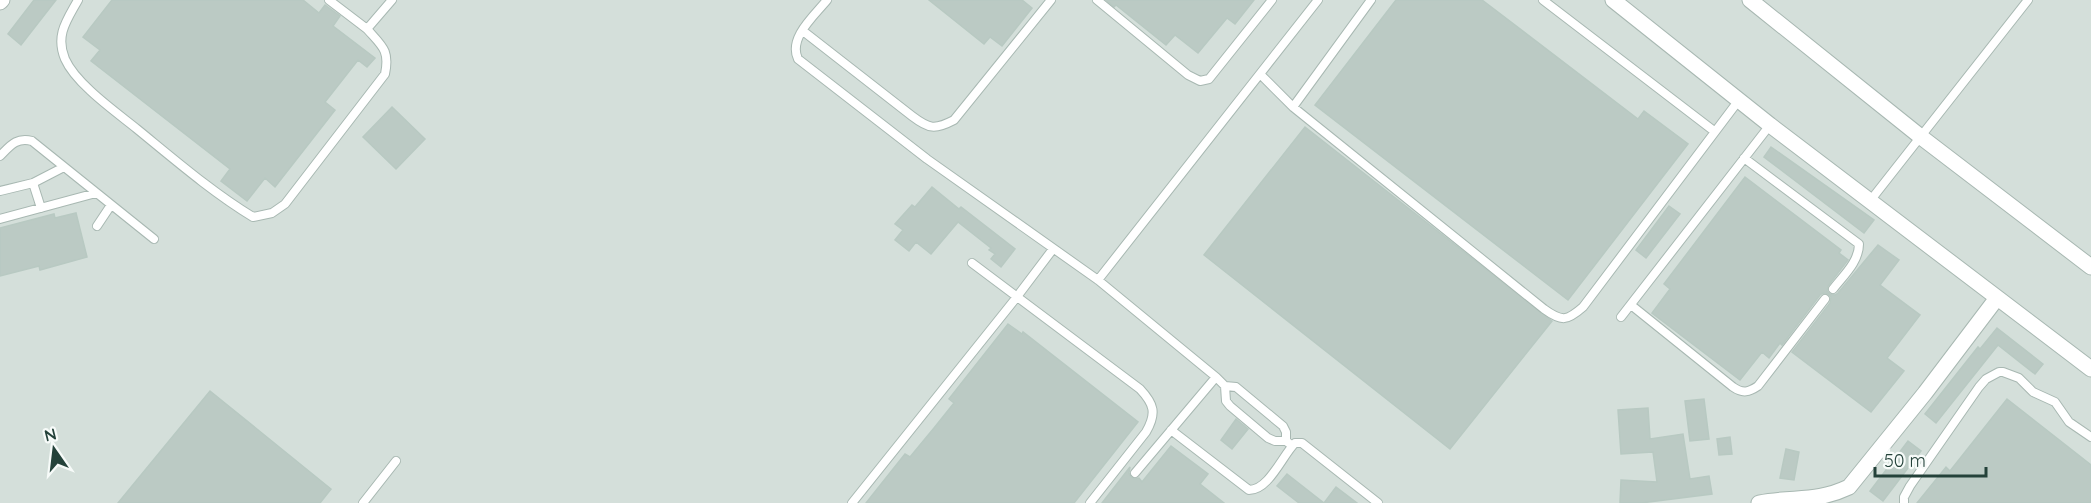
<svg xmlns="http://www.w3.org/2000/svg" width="2091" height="503" font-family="Quicksand,sans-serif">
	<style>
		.built { fill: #d4dfda }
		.building { fill: #bbcac4; stroke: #b8c9c2; stroke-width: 1.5 }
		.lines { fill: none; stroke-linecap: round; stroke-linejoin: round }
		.service-casing { stroke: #a8b8b2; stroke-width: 10 }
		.minor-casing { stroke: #a8b8b2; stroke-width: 17 }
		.service { stroke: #fff; stroke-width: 8 }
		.minor { stroke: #fff; stroke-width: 15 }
	</style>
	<rect width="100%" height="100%" fill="#e6efeb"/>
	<path class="built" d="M0,0H2091V503H0Z"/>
	<path class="building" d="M34,0H56L21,45L8,34Z
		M112,0H303L319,13L325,5L340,16L333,26L375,58L367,67L358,60L325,102L335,110L275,187L265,178L247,201L221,181L230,169L91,61L100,50L83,37Z
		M929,0H1022L1032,8L1002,46L990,37L984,44Z
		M1106,0H1254L1235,24L1227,18L1198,53L1175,35L1166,45L1116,5L1114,7Z
		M1396,0H1482L1638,119L1644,111L1688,144L1568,300L1315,105Z
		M392,107L425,139L396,169L363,137Z
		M1305,127L1552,321L1450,449L1204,255Z
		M1771,147L1874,220L1864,233L1764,157Z
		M1745,177L1841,250L1839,253L1848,260L1828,286L1827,291L1830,294L1835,295L1838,293L1878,245L1899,260L1880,285L1920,315L1887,358L1904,371L1871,412L1792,352L1830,303L1831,297L1828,294L1823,293L1820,295L1782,345L1780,343L1769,358L1762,352L1740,380L1652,313L1670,289L1664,284Z
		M932,187L959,209L961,207L1015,249L1001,267L991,259L995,254L989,250L991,248L958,222L931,254L916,242L909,251L895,240L903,230L895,224L912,205L915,207Z
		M1669,206L1680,214L1646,258L1636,250Z
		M76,213L87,257L40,270L39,266L0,276V228L54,214L55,218Z
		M1008,324L1022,334L1023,332L1138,422L1074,503H866L905,454L910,457L934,428L954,403L949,399Z
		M1997,328L2043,364L2035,374L1998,345L1936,423L1925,414L1978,347L1980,349Z
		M210,391L331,489L320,503H118Z
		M1704,399L1709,439L1690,441L1685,401Z
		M2007,399L2091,465V503H1917L1946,467L1950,471Z
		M1648,408L1650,439L1683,434L1690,479L1709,476L1712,494L1641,503H1620L1621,480L1657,482L1653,452L1621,454L1618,410Z
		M1236,419L1248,429L1232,449L1221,440Z
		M1730,437L1732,454L1719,455L1717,439Z
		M1908,441L1921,451L1883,501L1870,491Z
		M1171,446L1208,474L1200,484L1224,503H1102L1130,467L1129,473L1131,477L1135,479L1139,478L1142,482Z
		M1786,449L1799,452L1794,480L1780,478Z
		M1287,474L1324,503L1336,487L1357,503H1299L1277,486Z"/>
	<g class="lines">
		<defs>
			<path id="service" d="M78,0C67,20 55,35 65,59C76,84 116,112 137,129C175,160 212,192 253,217L272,213L285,204L385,74C390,50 382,46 367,29L392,0
				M329,0L367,29
				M827,0C814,16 788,38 798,59L927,159L1098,280L1216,377
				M1097,0L1188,75L1200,81L1209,79L1272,0
				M1543,0L1714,131
				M803,31L912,116C929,129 935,130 954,120L1051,0
				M1261,75L1293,107L1544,309C1562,322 1567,321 1583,307L1739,100
				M1293,107L1371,0
				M0,156C10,146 16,137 32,141L154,239
				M1744,158L1859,244C1859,262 1843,276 1833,289
				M33,183L41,208
				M0,191L33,183L64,167
				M1870,201L2028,0
				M0,219L96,193
				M97,226L111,205
				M972,263L1140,389C1154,404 1157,413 1146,432L1090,503
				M1098,280L1318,0
				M1631,305L1733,387C1743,394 1749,392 1758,386L1825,299
				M1621,317L1770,125
				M1225,386L1226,401L1230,406L1268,438L1275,441H1286L1290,444
				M1171,430L1249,490C1269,490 1282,456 1295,443H1302L1378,503
				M1135,473L1216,377L1225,386L1236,387L1283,426L1286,432V441
				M363,503L396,461
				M852,503L1016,298L1053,249
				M1904,503V497L1910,486L1979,387L1986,379L1999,372H2003L2019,378L2033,392L2055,402L2069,422L2091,437"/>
			<path id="minor" d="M1613,0L1770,125L2091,369
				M1750,0L1921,137L2091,267
				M0,2L2,0
				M1759,503C1796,496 1815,503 1849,487L1925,393L1997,298"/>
		</defs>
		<use href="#service" class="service-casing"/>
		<use href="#minor" class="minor-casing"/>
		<use href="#service" class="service"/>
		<use href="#minor" class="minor"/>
	</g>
	<g transform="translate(54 449) rotate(346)" stroke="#f7fbf9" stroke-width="4.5" paint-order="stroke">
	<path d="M0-4.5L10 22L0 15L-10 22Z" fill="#24423a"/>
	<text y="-9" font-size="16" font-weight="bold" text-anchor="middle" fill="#24423a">N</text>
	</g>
	<path d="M1875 467v9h111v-9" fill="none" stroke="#24423a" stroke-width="3"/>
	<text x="1884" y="467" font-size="18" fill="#24423a" stroke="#f7fbf9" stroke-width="4.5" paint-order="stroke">50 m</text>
</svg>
